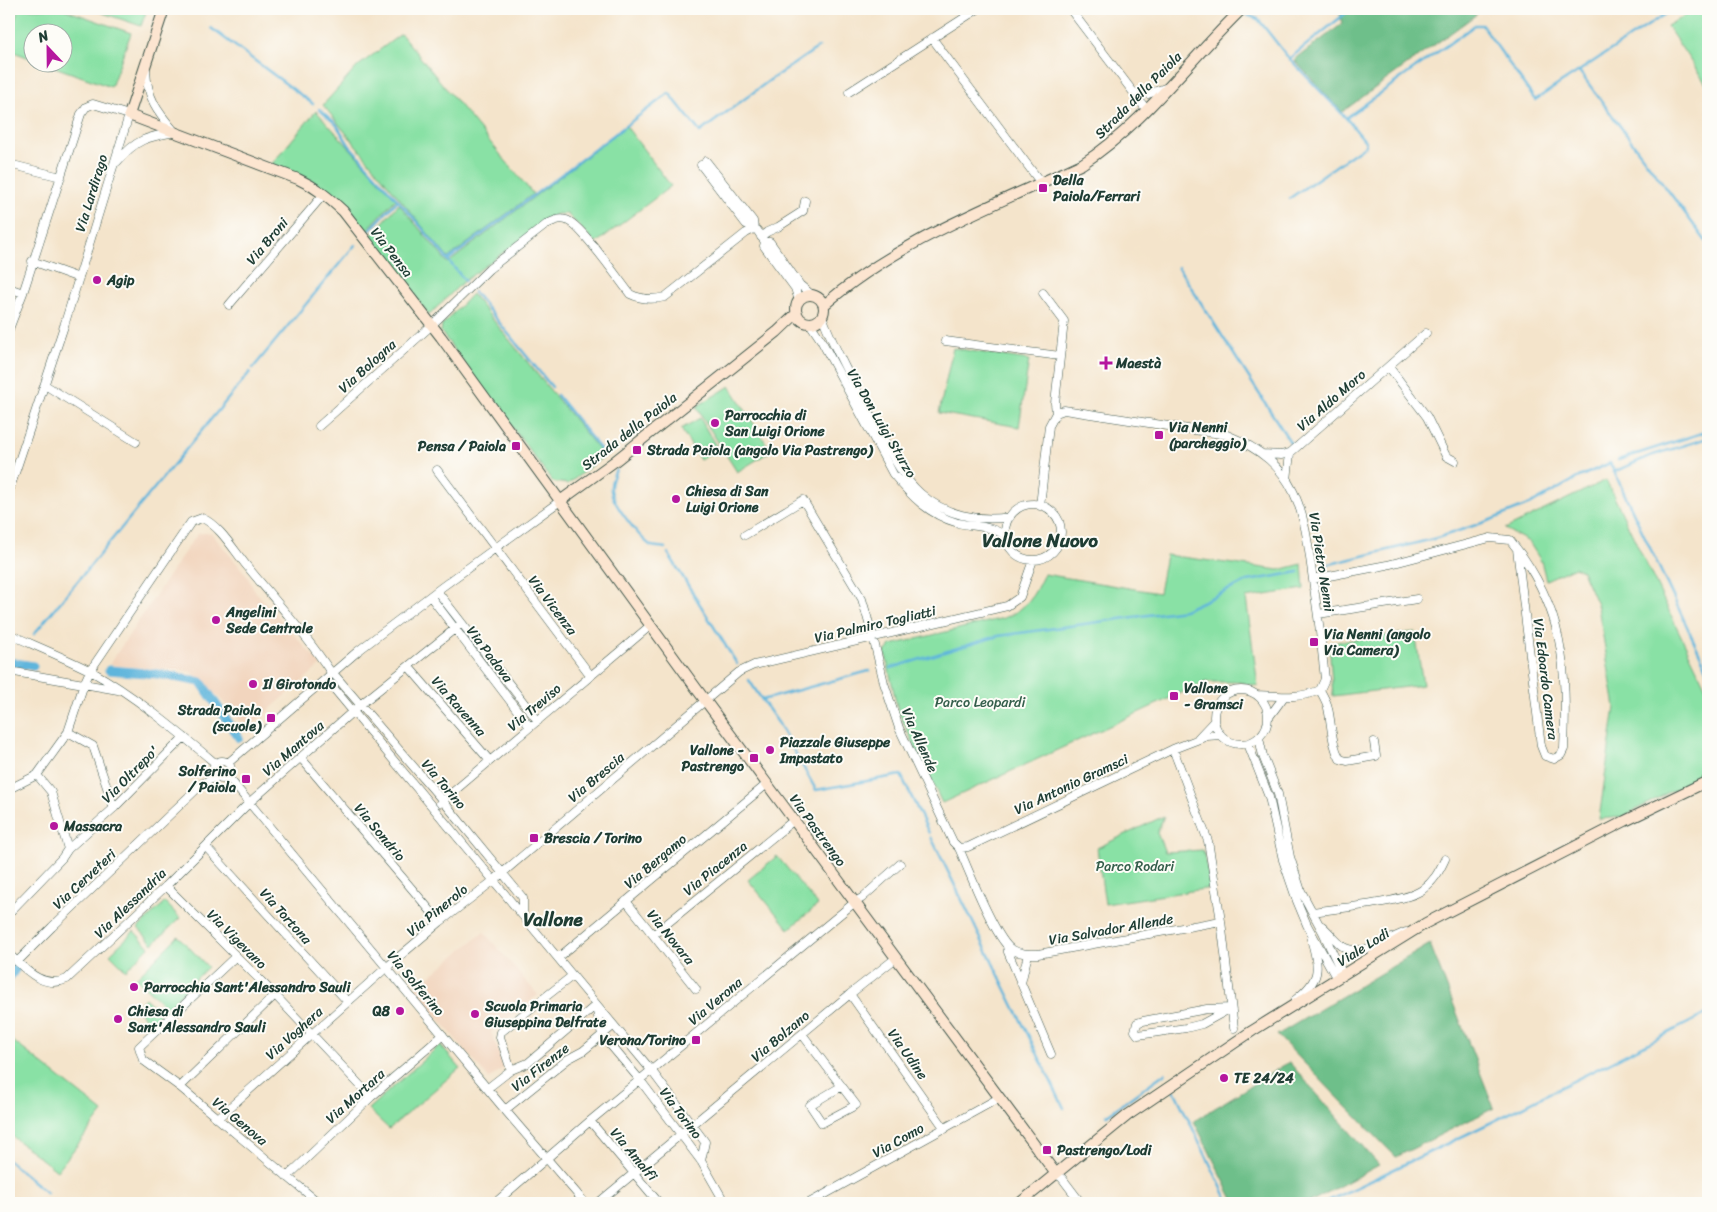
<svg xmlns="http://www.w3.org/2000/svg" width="1717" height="1212" font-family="Sriracha,sans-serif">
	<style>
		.built { fill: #f2d5be }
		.green { fill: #89e1a5; stroke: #548f6c }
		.forest { fill: #6ebf8a; stroke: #467e5f }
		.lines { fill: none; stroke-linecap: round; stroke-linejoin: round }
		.stream { stroke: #5fb5dc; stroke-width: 2.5 }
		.canal { stroke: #5fb5dc; stroke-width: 9 }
		.street-casing { stroke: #3f564b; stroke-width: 9 }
		.secondary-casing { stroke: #3f564b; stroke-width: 12 }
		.street { stroke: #fff; stroke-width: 8 }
		.secondary { stroke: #fce5d0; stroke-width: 10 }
		.poi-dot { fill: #b5179e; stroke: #fdfcf7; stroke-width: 2 }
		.labels { text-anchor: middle; stroke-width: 4; stroke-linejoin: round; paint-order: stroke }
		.street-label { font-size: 14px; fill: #1f3d34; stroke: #fdfcf7 }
		.poi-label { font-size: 14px; font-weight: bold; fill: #1f3d34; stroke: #fdfcf7; text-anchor: start }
		.park-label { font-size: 14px; fill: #345e4b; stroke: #fdfcf7 }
		.district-label { font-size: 19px; font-weight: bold; fill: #1f3d34; stroke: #fdfcf7 }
	</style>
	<rect width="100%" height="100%" fill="#fdfcf7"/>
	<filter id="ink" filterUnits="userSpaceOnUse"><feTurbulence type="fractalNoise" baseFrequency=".02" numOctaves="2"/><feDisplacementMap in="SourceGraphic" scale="10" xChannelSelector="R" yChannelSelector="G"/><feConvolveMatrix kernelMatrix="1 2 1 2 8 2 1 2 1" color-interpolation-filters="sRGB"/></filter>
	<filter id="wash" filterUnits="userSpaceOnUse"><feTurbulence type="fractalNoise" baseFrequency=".0096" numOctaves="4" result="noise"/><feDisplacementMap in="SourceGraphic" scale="20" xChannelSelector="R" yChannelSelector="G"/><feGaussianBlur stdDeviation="1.12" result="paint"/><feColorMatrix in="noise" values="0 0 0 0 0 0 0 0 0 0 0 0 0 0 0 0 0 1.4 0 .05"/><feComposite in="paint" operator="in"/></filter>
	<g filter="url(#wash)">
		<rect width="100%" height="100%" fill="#f4e4cb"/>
		<path class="built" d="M199,533H211L245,573L256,592L321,665L248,728L206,684L190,671L109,665L192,541Z
			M484,932L538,995L491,1032L504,1067L489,1079L414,989Z"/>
		<path class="green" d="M19,9H63L131,33L111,87L43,63L62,62V32H32V59L9,50V37Z
			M91,9H147L141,26Z
			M1696,9H1708V87L1667,26Z
			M401,34L533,194L448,258L323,105L358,66Z
			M316,111L396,199L365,232C353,218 341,200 325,189C309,178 290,172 271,165Z
			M626,126L671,186L596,243L567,214H556L463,282L429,315L369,238L399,204L448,263Z
			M472,294L604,456L568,484L553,482L441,332L442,325Z
			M953,348L1029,360L1019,427L939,413Z
			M730,386L771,451L737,472L696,407Z
			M700,418L718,450L700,460L681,429Z
			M1606,480L1708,692V772L1622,817L1599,819L1615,707L1598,607L1582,571L1575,567L1546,580L1541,561L1529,542L1505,529Z
			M1166,555L1279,570L1302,564L1304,589L1246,598L1258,686L1238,682H1205L942,803L898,711L885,652L891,645L1004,618C1028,608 1033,596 1044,574L1159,593Z
			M1415,632L1423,685L1333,696L1329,643Z
			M1164,816L1157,833L1165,852L1203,850L1211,888L1105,904L1097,848Z
			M777,856L818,905L789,929L748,880Z
			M165,902L180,918L153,944L138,928Z
			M134,931L149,947L126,970L110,954Z
			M178,936L208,967L167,1008L136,978Z
			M145,998L161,1013L151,1023L135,1008Z
			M9,1038L103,1112L57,1171L9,1134Z
			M440,1045L460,1068L389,1129L368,1109Z"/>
		<path class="forest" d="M1339,9H1474L1477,14L1342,112L1294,60L1342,24Z
			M1430,944L1494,1108L1396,1157L1277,1035Z
			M1289,1062L1379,1165L1308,1203H1235L1194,1121Z"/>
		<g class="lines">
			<path class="stream" d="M1247,15L1258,19L1287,56L1346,118L1365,141L1366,145L1290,198
				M211,28L313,104
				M1289,59L1351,9
				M1579,71L1708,244
				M319,109L336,124L349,145L418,223L465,281
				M1346,118L1475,25H1482L1535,100L1673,9
				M367,233L398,200
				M448,260L669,93L700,132L770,80L819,47
				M1178,267L1292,445
				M474,292L552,387
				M253,368L355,245
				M557,395L605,455
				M1618,460L1708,431
				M616,470C613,477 610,483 611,490C612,503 639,537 650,545C654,548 660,546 665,548
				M1614,472L1650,456L1708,438
				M668,553L737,664
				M1322,566L1437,538L1488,521L1533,503L1579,477L1610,463L1708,671
				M34,634L250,372
				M891,668L998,636L1184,610L1248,581L1299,572
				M749,680L762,700L869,671
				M762,700L779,724L816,790L901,775L929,833
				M931,837L1064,1108
				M1174,1090L1229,1203
				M1107,1115L1165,1073
				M9,1161L47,1193
				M1324,1203L1492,1122L1708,1013"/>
			<path class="canal" d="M9,662L33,666
				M109,670L158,674L201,682L239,738
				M9,978L16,968"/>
		</g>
	</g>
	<g filter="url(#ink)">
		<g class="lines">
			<defs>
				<path id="street" d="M1070,9L1146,109
					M932,38L1041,183
					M849,92L978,9
					M1133,92L1148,94L1168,87
					M706,161L753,221L754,229
					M117,162C136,139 147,137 175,132C157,111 147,98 146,70
					M9,164L61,177
					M701,165L746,224L757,230L765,242L764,246L795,288L799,301
					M761,237L767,232L778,227L803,211L805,201
					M765,242H770L800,285L812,295
					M32,261L79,278
					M9,288L23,293
					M229,305L324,194
					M822,316C837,355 858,392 878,429C890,451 901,476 920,493C944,515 978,522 1010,517
					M809,322L821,340L893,474C911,496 929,515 958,523C974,527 993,525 1006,537
					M9,329L23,293L81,114L86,107L93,104L129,115L64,326L9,491
					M945,341L1060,356
					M1389,367L1427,417L1446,456L1455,461
					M45,385L136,442
					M1056,413L1064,410L1227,435C1299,464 1304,511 1313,580C1318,613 1322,646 1325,679L1320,690C1300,699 1279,696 1257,695
					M319,426L432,325L489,269L547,224C553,221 559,218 566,220C580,223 619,280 630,294C642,300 653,300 665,297L746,233L754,229
					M1262,454L1281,455L1290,453L1426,333
					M437,470L591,676
					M1287,480L1290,453
					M1005 532a28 28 0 1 1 56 0a28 28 0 1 1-56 0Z
					M1040,506L1049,426L1056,413L1055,403L1064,321L1043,293
					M745,535L803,500L862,599L873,637L884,683L899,728L953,842L959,848C968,869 995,938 1011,949C1019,954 1029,954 1038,954L1221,921
					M1313,579L1387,565L1490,538L1510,540C1565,607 1567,667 1564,749L1561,755L1554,759L1545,756L1541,746L1517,549
					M437,591L538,721
					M430,596L530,727
					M1318,614L1417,599
					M9,634C36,646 63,657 89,670C134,695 176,730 215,763
					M409,667L490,761
					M9,671L118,690
					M333,673L443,801L523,898V916
					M326,679L651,1070L705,1142L701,1161
					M1214 717a27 27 0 1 1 54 0a27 27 0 1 1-54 0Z
					M1320,690C1323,696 1327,702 1328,708C1332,726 1331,743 1340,759L1347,761L1376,756L1374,742
					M1269,717L1283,698
					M68,732L93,746L114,808
					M1198,738L1214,721
					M1259,738L1263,756L1278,794L1290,857L1301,891L1323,932L1343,975
					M1248,744L1269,797L1283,860L1297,901L1307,925L1337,979
					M1173,749L1208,841L1221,921L1234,1028
					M301,758L440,922
					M213 770a9 9 0 1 1 18 0a9 9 0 1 1-18 0Z
					M228,763L358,651L442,587L560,501
					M37,775L51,792L68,849
					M228,777L505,1110L585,1203
					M9,789L37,775L68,732L84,684L90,671L191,522L202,518C220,526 233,549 246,565C275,600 307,636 332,674
					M440,803L651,625
					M206,847L348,1002
					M959,848L968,847L1173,749L1207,736L1221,735
					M166,886L275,995L371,1097
					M626,901L696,989
					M1313,912C1338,908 1403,903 1422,890C1434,881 1439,872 1445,859
					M9,913L62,858L68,849L114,808L184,737
					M1322,926C1329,932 1335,940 1342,946C1361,959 1389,938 1406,932
					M653,935L794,820
					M1007,946L1008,952L1051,1054
					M9,954C25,969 43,990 67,979L166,886L250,802L360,705L462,623
					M236,956L139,1047L143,1060L180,1087L319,1203
					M558,958L767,784
					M17,962L52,927L202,784L215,777
					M1021,983L1028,954
					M850,994L945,1129
					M1295,1000C1321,980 1320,969 1311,939
					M596,1007L602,1035L640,1080L701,1161L725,1203
					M1231,1008L1202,1024L1186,1028L1138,1035L1135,1031L1137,1023L1143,1021L1207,1009Z
					M802,1034L856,1105L822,1123L810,1105L842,1086
					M511,1070L500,1037L501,1032L572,976
					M180,1087L275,995
					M488,1088L511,1070L528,1063L596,1005
					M505,1110L568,1059L583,1051L613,1026
					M218,1118L387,967L440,922L493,881L739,672L754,665L1007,606L1020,597L1033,560
					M590,1121L659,1203
					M1056,1174L1062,1178L1081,1203
					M287,1177L371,1097L443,1035
					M495,1203L590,1121L855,902L862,898L900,864
					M598,1203L850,994L896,958
					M809,1203L999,1098"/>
				<path id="secondary" d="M164,9L129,115L298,179C316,187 329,198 343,211L441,337L696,688L1056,1174
					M796 309a14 14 0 1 1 28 0a14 14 0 1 1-28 0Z
					M824,305C899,240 993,206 1082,164C1144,124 1189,60 1242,9
					M560,501L615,461L777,332L797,313
					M1020,1203L1128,1115L1252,1031L1426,923L1625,821L1708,781"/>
			</defs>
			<use href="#street" class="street-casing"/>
			<use href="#secondary" class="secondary-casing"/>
			<use href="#street" class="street"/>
			<use href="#secondary" class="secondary"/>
		</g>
	</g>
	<g class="poi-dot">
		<rect x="1038" y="183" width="10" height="10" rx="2.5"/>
		<circle cx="97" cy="280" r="5"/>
		<path d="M1103.5 355.5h5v5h5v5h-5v5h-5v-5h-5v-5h5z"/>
		<circle cx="715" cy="423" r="5"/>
		<rect x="1154" y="430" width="10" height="10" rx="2.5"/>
		<rect x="511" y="441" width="10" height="10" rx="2.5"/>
		<rect x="632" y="445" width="10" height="10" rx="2.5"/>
		<circle cx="676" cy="499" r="5"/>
		<circle cx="216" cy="620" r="5"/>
		<rect x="1309" y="637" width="10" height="10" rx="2.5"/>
		<circle cx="253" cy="684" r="5"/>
		<rect x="1169" y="691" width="10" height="10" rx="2.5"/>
		<rect x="266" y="713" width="10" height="10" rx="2.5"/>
		<circle cx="770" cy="750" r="5"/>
		<rect x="749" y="753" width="10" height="10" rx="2.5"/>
		<rect x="241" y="774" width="10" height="10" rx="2.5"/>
		<circle cx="54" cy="826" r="5"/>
		<rect x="529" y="833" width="10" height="10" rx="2.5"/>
		<circle cx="134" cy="987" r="5"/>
		<circle cx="400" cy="1011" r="5"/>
		<circle cx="475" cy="1014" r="5"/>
		<circle cx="118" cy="1019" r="5"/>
		<rect x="691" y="1035" width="10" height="10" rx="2.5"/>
		<circle cx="1224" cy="1078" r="5"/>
		<rect x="1042" y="1145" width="10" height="10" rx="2.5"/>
	</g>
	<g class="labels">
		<g class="street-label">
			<text transform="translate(1138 95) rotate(-45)" y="5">Strada della Paiola</text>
			<text transform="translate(91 193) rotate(-73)" y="5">Via Lardirago</text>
			<text transform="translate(267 241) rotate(-50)" y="5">Via Broni</text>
			<text transform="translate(392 252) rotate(52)" y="5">Via Pensa</text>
			<text transform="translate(367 366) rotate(-42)" y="5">Via Bologna</text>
			<text transform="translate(1331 400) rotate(-41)" y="5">Via Aldo Moro</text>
			<text transform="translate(882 423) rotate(60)" y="5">Via Don Luigi Sturzo</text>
			<text transform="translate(629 431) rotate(-38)" y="5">Strada della Paiola</text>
			<text transform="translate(1322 562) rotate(81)" y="5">Via Pietro Nenni</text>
			<text transform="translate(553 605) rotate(53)" y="5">Via Vicenza</text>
			<text transform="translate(875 624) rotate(-13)" y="5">Via Palmiro Togliatti</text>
			<text transform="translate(490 654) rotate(53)" y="5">Via Padova</text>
			<text transform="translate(1546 679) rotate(83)" y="5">Via Edoardo Camera</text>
			<text transform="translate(459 706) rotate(49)" y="5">Via Ravenna</text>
			<text transform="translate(534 707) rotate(-40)" y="5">Via Treviso</text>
			<text transform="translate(920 740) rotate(66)" y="5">Via Allende</text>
			<text transform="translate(293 748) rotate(-41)" y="5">Via Mantova</text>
			<text transform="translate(130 774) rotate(-45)" y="5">Via Oltrepo'</text>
			<text transform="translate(596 777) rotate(-40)" y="5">Via Brescia</text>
			<text transform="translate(444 784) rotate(50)" y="5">Via Torino</text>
			<text transform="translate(1071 784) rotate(-25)" y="5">Via Antonio Gramsci</text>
			<text transform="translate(818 830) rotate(54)" y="5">Via Pastrengo</text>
			<text transform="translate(380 832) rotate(50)" y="5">Via Sondrio</text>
			<text transform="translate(655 861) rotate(-40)" y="5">Via Bergamo</text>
			<text transform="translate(715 868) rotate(-39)" y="5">Via Piacenza</text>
			<text transform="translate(84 879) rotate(-43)" y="5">Via Cerveteri</text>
			<text transform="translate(130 903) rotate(-44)" y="5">Via Alessandria</text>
			<text transform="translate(437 910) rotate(-39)" y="5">Via Pinerolo</text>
			<text transform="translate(286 916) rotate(48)" y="5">Via Tortona</text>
			<text transform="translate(1111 929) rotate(-10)" y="5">Via Salvador Allende</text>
			<text transform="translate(671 937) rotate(51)" y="5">Via Novara</text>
			<text transform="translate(237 939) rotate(45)" y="5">Via Vigevano</text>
			<text transform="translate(1363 947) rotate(-32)" y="5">Viale Lodi</text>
			<text transform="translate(416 983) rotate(50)" y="5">Via Solferino</text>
			<text transform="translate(715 1001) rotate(-40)" y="5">Via Verona</text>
			<text transform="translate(294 1033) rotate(-42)" y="5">Via Voghera</text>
			<text transform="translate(780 1036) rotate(-40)" y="5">Via Bolzano</text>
			<text transform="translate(908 1054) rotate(55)" y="5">Via Udine</text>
			<text transform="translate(540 1067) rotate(-38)" y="5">Via Firenze</text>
			<text transform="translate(355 1096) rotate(-42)" y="5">Via Mortara</text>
			<text transform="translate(681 1113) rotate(53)" y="5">Via Torino</text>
			<text transform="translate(240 1121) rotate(40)" y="5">Via Genova</text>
			<text transform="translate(898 1140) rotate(-29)" y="5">Via Como</text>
			<text transform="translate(634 1154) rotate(50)" y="5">Via Amalfi</text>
		</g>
		<g class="poi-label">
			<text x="1053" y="185">Della<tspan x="1053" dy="16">Paiola/Ferrari</tspan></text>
			<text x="107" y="285">Agip</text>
			<text x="1116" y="368">Maestà</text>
			<text x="725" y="420">Parrocchia di<tspan x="725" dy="16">San Luigi Orione</tspan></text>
			<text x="1169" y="432">Via Nenni<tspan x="1169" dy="16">(parcheggio)</tspan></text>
			<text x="506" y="451" text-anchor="end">Pensa / Paiola</text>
			<text x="647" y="455">Strada Paiola (angolo Via Pastrengo)</text>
			<text x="686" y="496">Chiesa di San<tspan x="686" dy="16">Luigi Orione</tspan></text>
			<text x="226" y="617">Angelini<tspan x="226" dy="16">Sede Centrale</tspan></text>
			<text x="1324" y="639">Via Nenni (angolo<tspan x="1324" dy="16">Via Camera)</tspan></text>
			<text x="263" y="689">Il Girotondo</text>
			<text x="1184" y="693">Vallone<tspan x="1184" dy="16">- Gramsci</tspan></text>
			<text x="261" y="715" text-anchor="end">Strada Paiola<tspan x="261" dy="16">(scuole)</tspan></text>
			<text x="780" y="747">Piazzale Giuseppe<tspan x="780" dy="16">Impastato</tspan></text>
			<text x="744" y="755" text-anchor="end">Vallone -<tspan x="744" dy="16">Pastrengo</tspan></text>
			<text x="236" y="776" text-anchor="end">Solferino<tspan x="236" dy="16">/ Paiola</tspan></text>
			<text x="64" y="831">Massacra</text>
			<text x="544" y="843">Brescia / Torino</text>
			<text x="144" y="992">Parrocchia Sant'Alessandro Sauli</text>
			<text x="485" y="1011">Scuola Primaria<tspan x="485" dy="16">Giuseppina Delfrate</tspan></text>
			<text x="128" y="1016">Chiesa di<tspan x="128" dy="16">Sant'Alessandro Sauli</tspan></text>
			<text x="390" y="1016" text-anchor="end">Q8</text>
			<text x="686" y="1045" text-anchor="end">Verona/Torino</text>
			<text x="1234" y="1083">TE 24/24</text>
			<text x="1057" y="1155">Pastrengo/Lodi</text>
		</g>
		<g class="park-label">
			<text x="980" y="707">Parco Leopardi</text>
			<text x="1135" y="871">Parco Rodari</text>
		</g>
		<g class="district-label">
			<text x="1040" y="547">Vallone Nuovo</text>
			<text x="553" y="926">Vallone</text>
		</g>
	</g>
	<rect width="1717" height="1212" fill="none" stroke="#fdfcf7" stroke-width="30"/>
	<g transform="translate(48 48) rotate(338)"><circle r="24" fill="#fdfcf7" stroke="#a4b0a9"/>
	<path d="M0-4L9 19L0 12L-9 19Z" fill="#b5179e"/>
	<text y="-8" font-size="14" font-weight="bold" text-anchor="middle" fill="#1f3d34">N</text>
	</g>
</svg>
